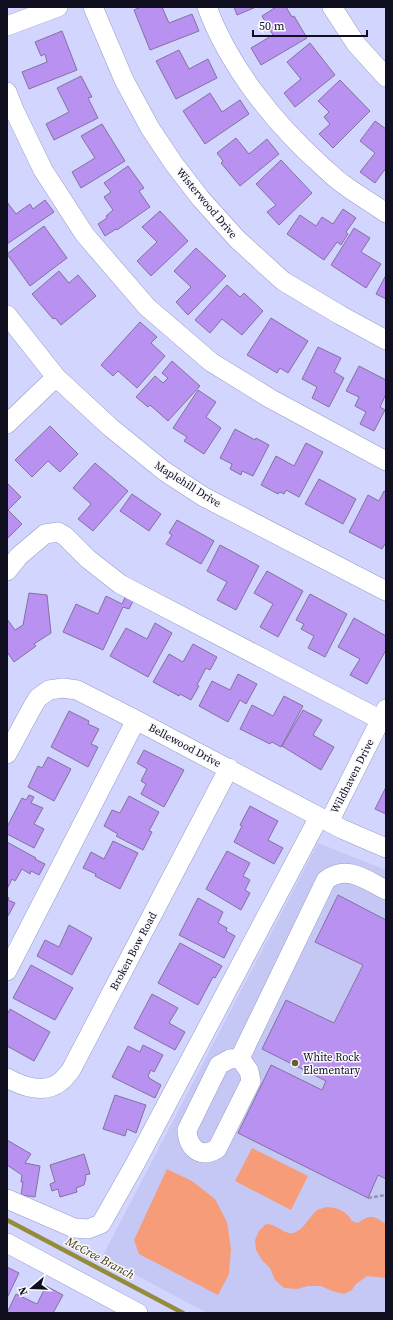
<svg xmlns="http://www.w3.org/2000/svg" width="393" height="1320" font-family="'Source Serif 4',serif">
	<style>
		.built { fill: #c5c8f5 }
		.green { fill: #f69c78 }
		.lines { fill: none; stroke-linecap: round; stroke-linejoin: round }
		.stream { stroke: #958c3b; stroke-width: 4.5 }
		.building { fill: #b991f1; stroke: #83729e }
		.minor-casing { stroke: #989ac9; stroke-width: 20 }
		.path { stroke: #9193b3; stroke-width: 2.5; stroke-dasharray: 4 2; stroke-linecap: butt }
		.minor { stroke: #fff; stroke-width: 19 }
		.poi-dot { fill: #655f2c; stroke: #f9f9fe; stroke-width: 1.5 }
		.labels { text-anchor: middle; stroke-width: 3; stroke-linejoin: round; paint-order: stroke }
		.street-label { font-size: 11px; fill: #0f0f20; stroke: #f9f9fe }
		.poi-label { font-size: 11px; fill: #0f0f20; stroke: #f9f9fe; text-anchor: start }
		.water-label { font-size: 12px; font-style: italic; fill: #46400d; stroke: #f9f9fe }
	</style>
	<rect width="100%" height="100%" fill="#d2d5fd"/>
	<path class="built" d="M318,843L386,870V1313H207L102,1257Z"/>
	<path class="green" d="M252,1148L308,1176L291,1210L235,1181Z
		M167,1169L192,1181L215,1199L227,1222L231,1249L229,1274L218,1295L139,1254L134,1240Z
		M327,1207C339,1208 346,1211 352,1221L358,1223C370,1214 374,1216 386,1224V1278L367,1276L355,1285L352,1290L344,1294L332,1291L321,1286H308L297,1289L284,1288L275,1280L270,1268L262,1260L256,1250L255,1240L259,1231L266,1224C278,1225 280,1231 289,1233C301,1235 309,1217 316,1211C318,1209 323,1208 327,1207Z"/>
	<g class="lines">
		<path class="stream" d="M7,1220L183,1313"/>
	</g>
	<path class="building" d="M141,7H162L169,23L192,14L199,31L150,50L134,10Z
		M234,7H256L237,15Z
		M276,7H286L292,17L294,16L307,38L261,65L251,48L273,35L262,16Z
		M62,31L77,70L29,89L22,72L47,62L45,54L41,56L35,42Z
		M310,43L335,75L295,107L284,93L301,79L287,62Z
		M179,50L189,69L208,59L217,78L176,99L156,61Z
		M81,76L92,97L88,98L98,118L54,140L46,124L69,112L57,88Z
		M340,80L370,111L333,148L319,134L330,124L324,117L329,112L318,101Z
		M210,93L222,112L240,100L249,114L205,144L183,111Z
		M375,121L386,129V168L375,183L360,172L375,153L360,141Z
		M102,124L125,161L81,188L72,172L95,158L81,136Z
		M236,138L249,154L267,139L279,154L240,186L221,163L223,161L217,153Z
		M281,160L312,193L279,225L267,212L276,205L256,184Z
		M128,166L144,188L139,191L150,207L117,230L116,229L105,236L98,224L107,218L106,216L113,210L104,197L111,192L104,183Z
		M45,200L54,212L7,244V202L16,214L30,204L33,209Z
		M343,209L356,218L346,232L348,234L341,245L337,242L324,260L287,234L300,215L316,226L322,217L333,224Z
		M160,211L188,241L151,276L137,261L157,242L142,227Z
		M44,226L67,258L30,286L7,254Z
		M354,228L370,238L361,252L381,264L366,288L331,265Z
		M196,248L226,276L188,315L176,302L191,287L174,271Z
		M59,271L69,283L78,275L96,296L61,325L55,318L53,319L32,294Z
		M386,275V299L376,294Z
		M227,285L240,297L244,293L263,311L242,335L222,319L210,333L195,320Z
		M271,318L308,341L288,373L280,368L277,373L247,355Z
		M140,322L157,337L151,343L165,356L137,388L118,371L113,376L101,365Z
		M318,347L341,358L334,372L344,378L329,407L312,398L317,387L302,379Z
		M172,361L200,386L168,421L150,405L148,407L136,397L155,376L163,383L168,378L162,373Z
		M359,366L386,380V394L380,407L385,410L374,431L360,424L366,412L355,406L359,397L346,391Z
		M198,390L216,402L206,417L221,428L204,454L184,441L187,437L173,428Z
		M50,426L78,454L60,472L48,461L32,477L15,460Z
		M235,429L255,440L256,438L269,445L253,476L242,471L241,475L230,469L232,464L220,458Z
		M306,443L323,452L299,497L286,490L284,494L280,492L278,494L261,485L276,456L294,466Z
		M95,463L128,491L93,531L78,519L91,504L73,488Z
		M319,479L356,499L343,524L305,504Z
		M7,483L21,497L8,510L22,524L7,539Z
		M384,491L386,492V542L382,549L349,532L368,495L379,501Z
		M132,494L161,514L149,531L120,511Z
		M177,520L214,541L201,564L166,544L172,535L169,533Z
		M220,545L259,566L236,610L217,600L227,582L207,571Z
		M267,571L303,591L278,637L260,627L273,604L254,593Z
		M29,593L47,595L51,633L34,644L36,646L14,662L7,652V619L15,630L23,625Z
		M127,593L135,597L129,609L123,607L103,650L63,632L76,604L98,614L106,596L122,604Z
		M310,594L347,614L325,657L308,648L314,636L301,629L304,624L296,620Z
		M354,618L386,636V650L367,684L350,675L360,659L338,647Z
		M155,623L172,633L148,677L110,656L126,628L147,639Z
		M193,644L217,657L210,670L206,668L197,685L199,686L191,700L180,694L179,696L153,682L169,654L183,662Z
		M238,674L257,684L246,704L240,700L228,722L199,706L212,681L230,690Z
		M284,696L303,706L281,747L272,742L270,744L240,729L252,705L273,716Z
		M303,710L322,720L313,735L334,747L321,770L282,746Z
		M69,711L89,721L88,724L99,729L91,744L98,747L88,767L51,747Z
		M144,750L184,770L164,807L141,794L146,784L141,781L147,769L137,763Z
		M48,757L71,769L54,801L28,787L38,766L42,768Z
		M386,787V814L375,809Z
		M29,795L34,797L31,803L43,808L34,824L44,829L34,848L7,834V827L22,798L26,800Z
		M129,796L159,812L149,831L152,832L143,850L116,836L118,834L104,826L112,810L120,813Z
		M250,806L278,821L268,840L283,848L274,864L234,842L242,826L240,825Z
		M113,841L138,853L120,889L95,876L96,874L83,868L91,852L104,859Z
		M7,842L36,858L35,859L45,864L39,875L31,871L30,874L22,869L15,881L12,879L7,889Z
		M227,851L250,863L243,876L250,880L245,890L250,893L241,910L206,889Z
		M338,895L386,920V1179L378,1175L368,1198L238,1133L271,1065L322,1090L326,1081L262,1049L286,1000L334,1023L363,965L315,942Z
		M7,897L9,898L8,900L15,903L8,916H7Z
		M198,898L223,912L218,923L227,928L226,931L235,936L224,958L179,935Z
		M69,925L92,938L72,975L37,956L45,940L59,947Z
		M180,943L222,966L215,978L213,977L198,1005L158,983Z
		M31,965L73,988L55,1020L13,998Z
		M152,994L178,1008L169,1023L185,1032L175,1050L134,1028Z
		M10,1009L50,1032L34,1061L7,1046V1015Z
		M143,1045L163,1055L154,1072L151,1070L148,1076L149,1077V1078L161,1085L155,1098L112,1077L128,1046L140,1052Z
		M115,1095L146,1105L136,1133L127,1129L125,1136L103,1129Z
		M7,1140L31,1154L25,1163L40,1166L35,1197L21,1195L23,1182H21L22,1175L7,1165Z
		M84,1154L90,1174L85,1175L86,1178L84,1185L76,1188L77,1192L60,1197L58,1189L52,1191L50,1184L55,1182L50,1165Z
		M7,1267L19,1273L7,1298Z
		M46,1286L63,1295L53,1313H7L16,1294L37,1304Z"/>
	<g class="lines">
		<defs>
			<path id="minor" d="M93,7L124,80L150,128L174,164L201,199L237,239L283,281L340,315L386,340
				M207,7C229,67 275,124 322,166C329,172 335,179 343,184C356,194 372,203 386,213
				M332,7L356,44L386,77
				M7,26L58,7
				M7,92L15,112L43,170L85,235L147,307L211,362L271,399L386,461
				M7,315L56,377L110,427L164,471L204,497L386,591
				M7,424L56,377
				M7,571L19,556L45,534L58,532L65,536L88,559L120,584L381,720
				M7,754L33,706L38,698L49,690L63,688L77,690L136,720L342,829L386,848
				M329,822L386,709
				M7,971L136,720
				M240,1058L326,880C347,864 366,880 386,890
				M240,1058L249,1071L251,1081L217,1149C200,1159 188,1148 187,1130L219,1065L230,1059Z
				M7,1078C23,1087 45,1094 60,1082C64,1079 68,1074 71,1070L229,768
				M7,1199L74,1228L88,1229L101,1224L135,1164L319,817
				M7,1243L138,1313"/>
		</defs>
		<use href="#minor" class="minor-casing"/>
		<path class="path" d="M368,1198L386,1195"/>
		<use href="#minor" class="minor"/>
	</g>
	<circle class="poi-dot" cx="295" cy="1063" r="4"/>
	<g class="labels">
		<g class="street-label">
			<text transform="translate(207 203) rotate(50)" y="4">Wisterwood Drive</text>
			<text transform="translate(188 484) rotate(32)" y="4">Maplehill Drive</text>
			<text transform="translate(185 745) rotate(28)" y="4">Bellewood Drive</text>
			<text transform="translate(352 776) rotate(-63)" y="4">Wildhaven Drive</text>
			<text transform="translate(133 951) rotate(-62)" y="4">Broken Bow Road</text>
		</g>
		<g class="poi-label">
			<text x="303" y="1061">White Rock<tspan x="303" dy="13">Elementary</tspan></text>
		</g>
		<g class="water-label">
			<text transform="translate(100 1258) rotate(28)" y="4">McCree Branch</text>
		</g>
	</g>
	<rect width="393" height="1320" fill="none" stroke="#0f0f20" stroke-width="16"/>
	<g transform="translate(32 1288) rotate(251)" stroke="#f9f9fe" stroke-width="3" paint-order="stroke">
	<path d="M0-3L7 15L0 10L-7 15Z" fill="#0f0f20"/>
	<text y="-6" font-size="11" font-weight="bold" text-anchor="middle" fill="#0f0f20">N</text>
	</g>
	<path d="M253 30v6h114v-6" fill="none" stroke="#0f0f20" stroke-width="2"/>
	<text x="259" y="30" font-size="12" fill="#0f0f20" stroke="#f9f9fe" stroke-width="3" paint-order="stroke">50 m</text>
</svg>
